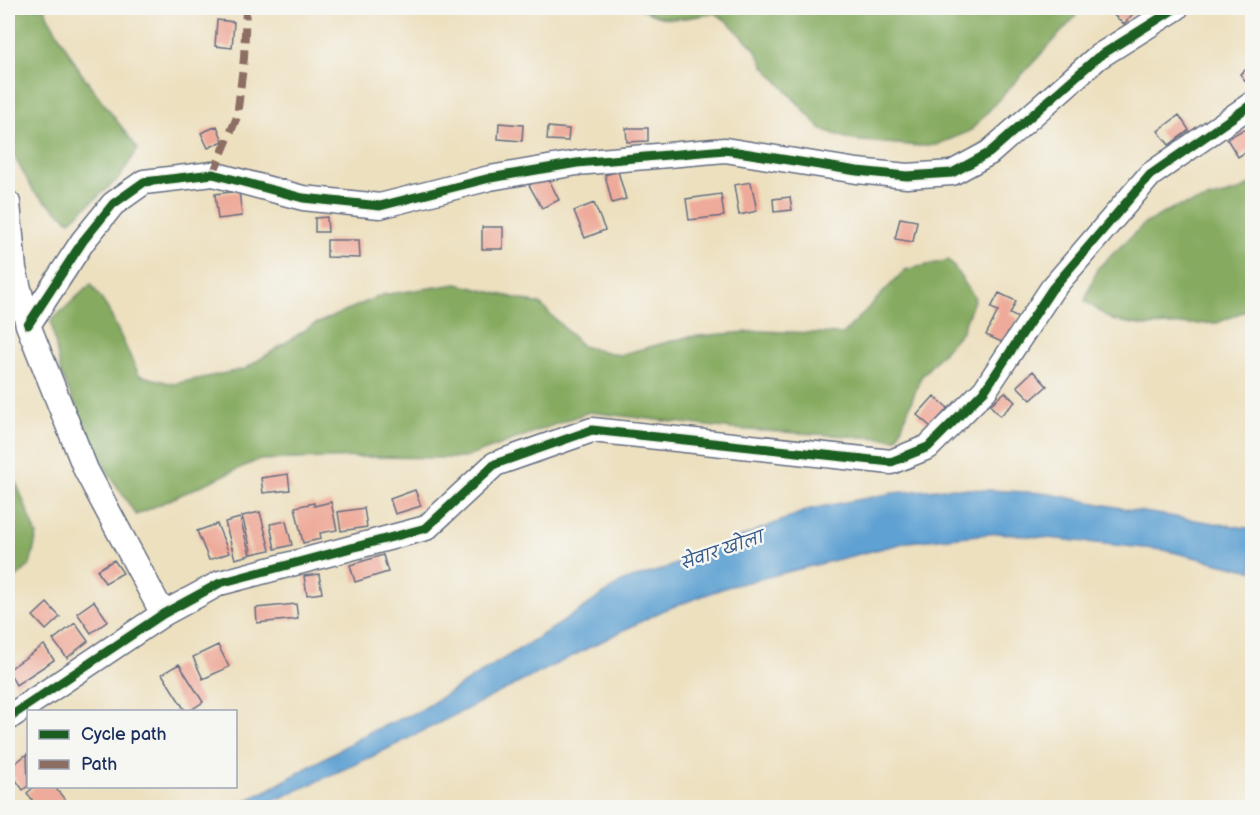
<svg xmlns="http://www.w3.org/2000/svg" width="1260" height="815" font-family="'Balsamiq Sans','Playpen Sans Deva',sans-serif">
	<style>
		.forest { fill: #86ab60; stroke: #506d5f; stroke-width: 1.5 }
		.water { fill: #5ea1d2; stroke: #3c6898; stroke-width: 1.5 }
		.building { fill: #eeaa9a }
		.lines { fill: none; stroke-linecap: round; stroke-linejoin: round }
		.street-casing { stroke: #646d80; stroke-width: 27 }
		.street { stroke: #fff; stroke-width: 24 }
		.quiet { stroke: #8d6e63; stroke-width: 8; stroke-dasharray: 15 8; stroke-linecap: butt }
		.cycleway-casing { stroke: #f6f6f2; stroke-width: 13 }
		.cycleway { stroke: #1b5e20; stroke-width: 9 }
		.labels { text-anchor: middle; stroke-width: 5; stroke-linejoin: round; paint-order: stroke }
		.water-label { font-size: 16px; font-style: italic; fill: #325787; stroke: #f6f6f2 }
	</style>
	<rect width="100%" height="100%" fill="#f6f6f2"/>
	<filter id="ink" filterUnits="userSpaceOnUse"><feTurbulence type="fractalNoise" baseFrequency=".0167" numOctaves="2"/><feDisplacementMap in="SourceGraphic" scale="12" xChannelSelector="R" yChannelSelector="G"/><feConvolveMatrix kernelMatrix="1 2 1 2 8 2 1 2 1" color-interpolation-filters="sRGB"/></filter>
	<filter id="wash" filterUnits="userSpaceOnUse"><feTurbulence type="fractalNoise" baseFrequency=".008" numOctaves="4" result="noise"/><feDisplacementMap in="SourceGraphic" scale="24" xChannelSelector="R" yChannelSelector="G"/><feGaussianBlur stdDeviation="1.35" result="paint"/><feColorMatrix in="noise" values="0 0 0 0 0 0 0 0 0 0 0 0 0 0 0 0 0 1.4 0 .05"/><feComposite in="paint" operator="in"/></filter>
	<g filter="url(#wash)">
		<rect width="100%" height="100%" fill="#ede0bf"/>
		<path class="forest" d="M8,8H45L48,17L81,73L138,149L119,178L70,221L34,192L8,145Z
			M640,8H1076V16L970,131L936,145L919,146L852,140L821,129L764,66L755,49L728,22L715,13C685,18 667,25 640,8Z
			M1252,183V308L1217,323L1145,326L1112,320L1085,301L1097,269L1144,224L1173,208L1239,191Z
			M949,260L975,298L962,331L921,377L897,439L733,429L589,412L464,458L361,457L258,460L136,515L100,460L61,374L51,321L91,284L108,309L139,375L173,384L245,369L313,325L382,295L457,284L540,304L582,346L619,355L687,337L759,331L843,334L905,270Z
			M8,462L37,535L30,565L8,585Z"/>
		<path class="water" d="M950,488L1045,493L1131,510L1252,529V571L1164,550L999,533L908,542L727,587L664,610L373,756L260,807H233L270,789L370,732L421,710L558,625L623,581L664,569L810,509L893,493Z"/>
		<g id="blocks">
			<path class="building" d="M1111,8H1138L1124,24L1108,10Z
				M217,20L234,22L232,48L215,46Z
				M1252,65V85L1250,87L1240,74Z
				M1179,115L1189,130L1169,145L1158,131Z
				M499,123L523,125L522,141L498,139Z
				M217,126L223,141L208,148L201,133Z
				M548,127L569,129L568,141L547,140Z
				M626,128H648V141L627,142Z
				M1244,129L1252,142V148L1238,157L1227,139Z
				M618,171L626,199L612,203L605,175Z
				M547,176L559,200L542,208L529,185Z
				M751,182L757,211L739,215L734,185Z
				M239,191L242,216L218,219L215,194Z
				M721,194L724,216L689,220L686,199Z
				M790,197L792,210L774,212L773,199Z
				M594,203L605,230L585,238L574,211Z
				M327,217L328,232H315V218Z
				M900,218L917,221L913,242L895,239Z
				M482,227H503V249H482Z
				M327,240H359L360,258L327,257Z
				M999,293L1016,301L1010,314L1018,318L1006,344L986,335L998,311L991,308Z
				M1033,371L1047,386L1031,400L1017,386Z
				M1005,392L1015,402L1000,416L990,405Z
				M934,396L948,408L931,427L917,415Z
				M288,474L290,490L263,493L261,478Z
				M415,490L421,506L395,514L390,499Z
				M331,502L337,530L320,533L321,539L303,543L295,507L314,503V506Z
				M364,508L367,527L341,531L338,512Z
				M260,512L270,550L252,554L242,516Z
				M240,518L250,555L235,559L225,522Z
				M286,521L292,545L275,549L270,524Z
				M217,524L229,553L209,560L197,531Z
				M383,555L388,572L355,582L350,565Z
				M114,560L123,573L105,583L97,570Z
				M319,574L322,593L307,595L304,576Z
				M94,601L108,621L91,633L77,613Z
				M47,603L60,617L46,630L33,616Z
				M296,604L298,619L257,623L256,608Z
				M75,623L88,641L67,658L53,640Z
				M44,645L54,660L16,685L8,670Z
				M218,645L229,667L203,679L193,657Z
				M179,664L203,702L188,712H186L162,674Z
				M27,754L28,786L23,790L8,769Z
				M35,786H54L69,805L66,808H38L27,793Z"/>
		</g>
	</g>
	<g filter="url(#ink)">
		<use href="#blocks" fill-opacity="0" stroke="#646d80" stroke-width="1.5"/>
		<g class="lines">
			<defs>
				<path id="street" d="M8,203L14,269L28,325L86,470L163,614
					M28,325L83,241L113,204L144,182L213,174L303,198L380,206L490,178L577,163L725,150L857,171L907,176L952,173L989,153L1098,57L1176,8
					M8,718L163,614L220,583L426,528L495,464L592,430L891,462L928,447L985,390L1052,289L1150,175L1252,104"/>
			</defs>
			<use href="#street" class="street-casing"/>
			<use href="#street" class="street"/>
			<path class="quiet" d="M213,174L237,117L244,58L246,8"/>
			<defs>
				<path id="cycleway" d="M28,325L83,241L113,204L144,182L213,174L303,198L380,206L490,178L577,163L725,150L857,171L907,176L952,173L989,153L1098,57L1176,8
					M8,718L163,614L220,583L426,528L495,464L592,430L891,462L928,447L985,390L1052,289L1150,175L1252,104"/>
			</defs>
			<use href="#cycleway" class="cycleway-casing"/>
			<use href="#cycleway" class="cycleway"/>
		</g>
	</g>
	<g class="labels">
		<g class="water-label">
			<text transform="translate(721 550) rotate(-19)" y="6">सेवार खोला</text>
		</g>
	</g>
	<rect width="1260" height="815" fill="none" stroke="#f6f6f2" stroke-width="30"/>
	<rect x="27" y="710" width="210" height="78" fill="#f6f6f2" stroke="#9ea6b7" stroke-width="1.5"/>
	<rect x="39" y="730" width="30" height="9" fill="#1b5e20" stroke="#9ea6b7" stroke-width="1.5"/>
	<text x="81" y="740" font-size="18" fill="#1b2f5e">Cycle path</text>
	<rect x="39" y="760" width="30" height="9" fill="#8d6e63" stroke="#9ea6b7" stroke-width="1.5"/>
	<text x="81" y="770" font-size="18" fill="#1b2f5e">Path</text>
</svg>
